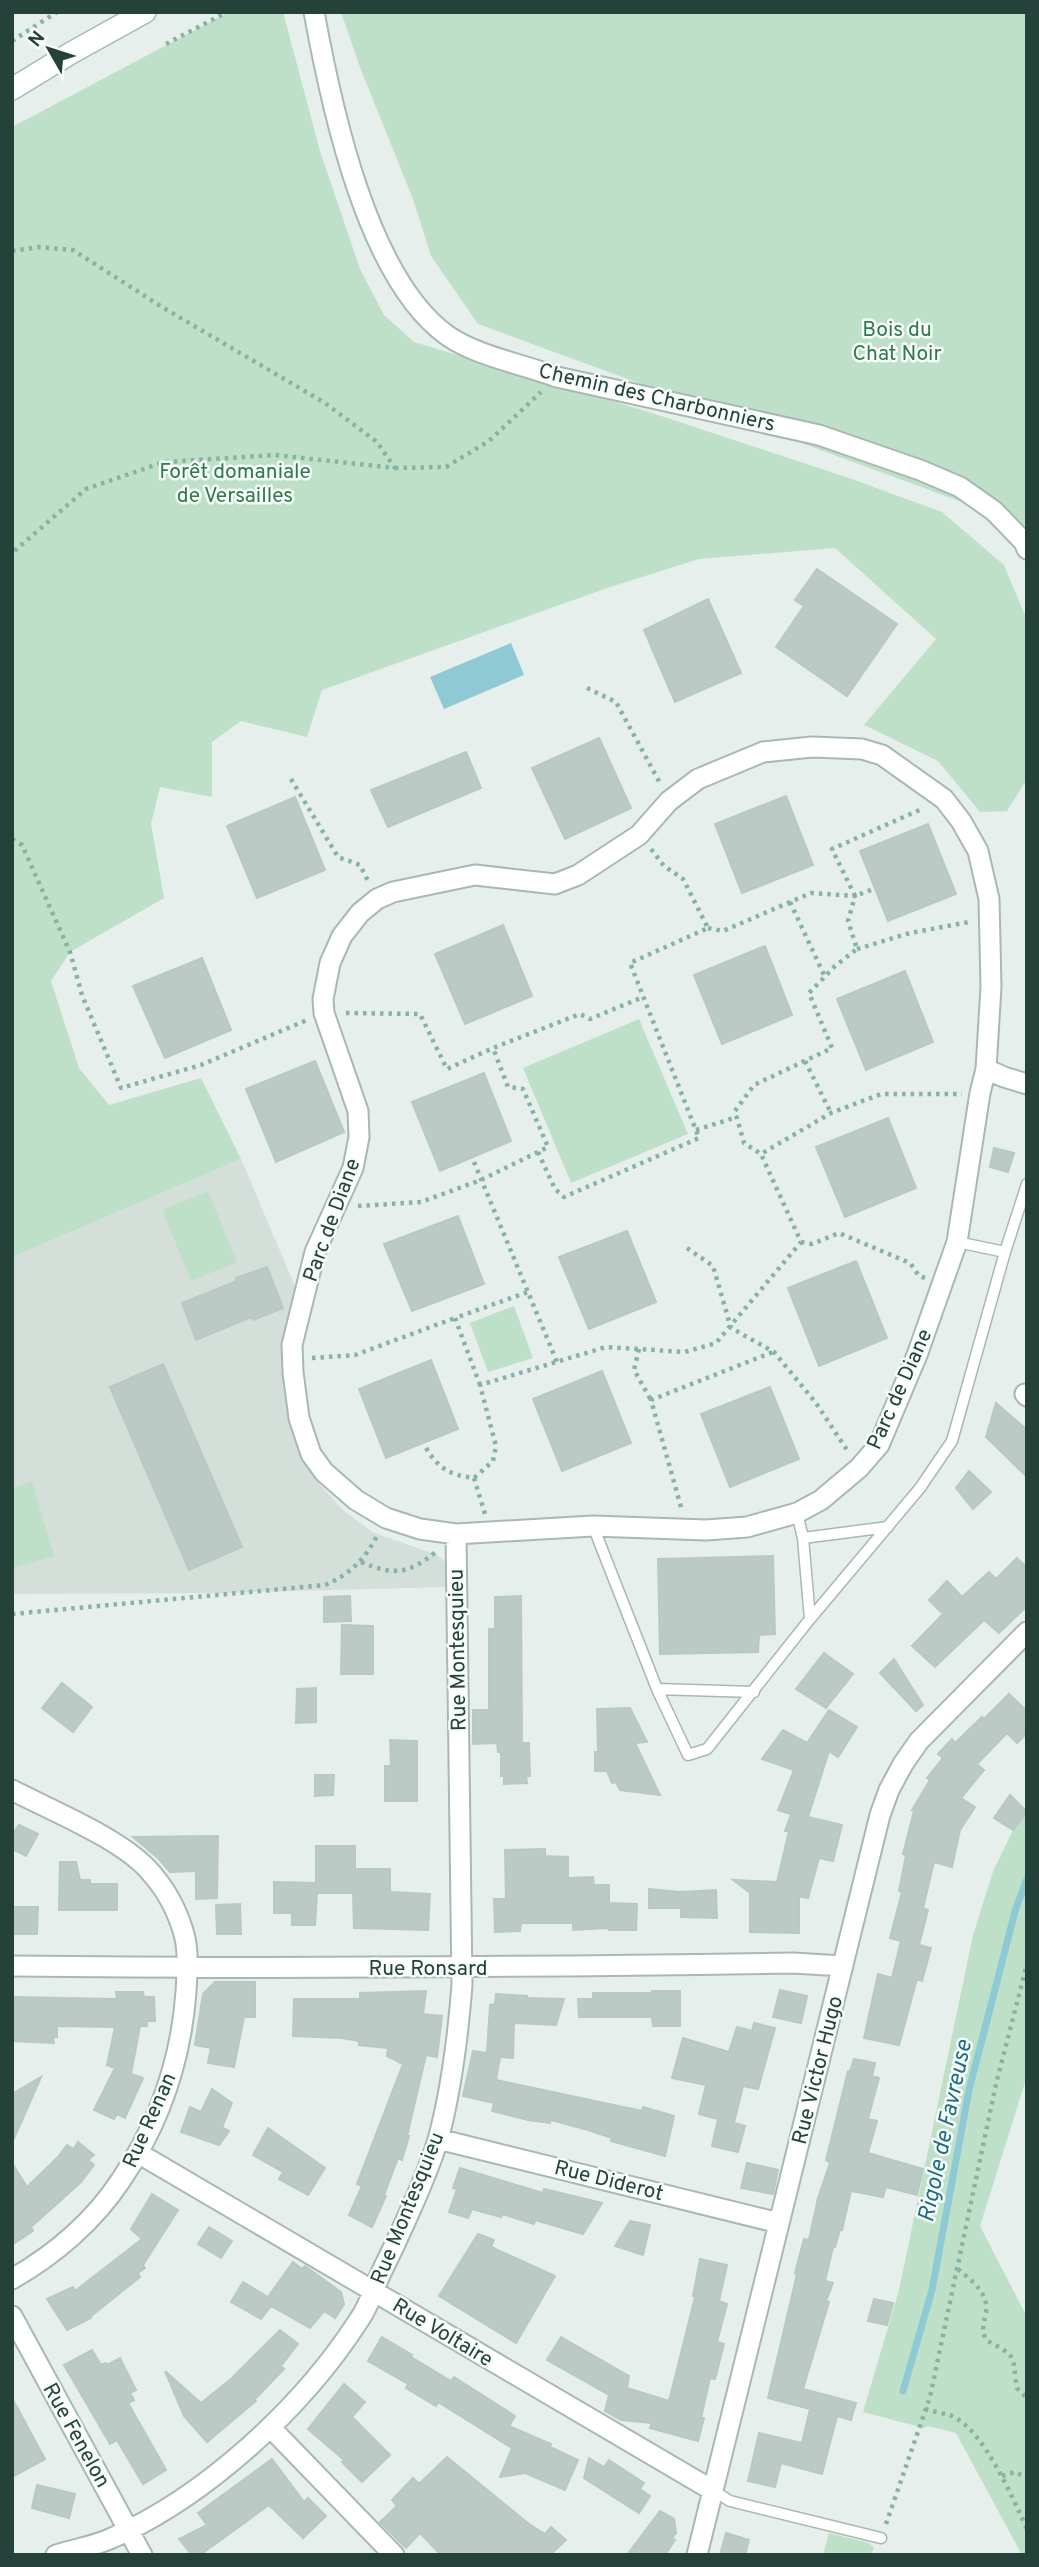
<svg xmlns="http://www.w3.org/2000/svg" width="1039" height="2567" font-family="Overpass,sans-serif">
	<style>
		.built { fill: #d4dfda }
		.green { fill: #bfe0c8 }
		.water { fill: #8ec9d4 }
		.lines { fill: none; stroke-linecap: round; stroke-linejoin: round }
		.stream { stroke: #8ec9d4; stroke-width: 7 }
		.building { fill: #bbcac4; stroke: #b8c9c2; stroke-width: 2 }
		.lane-casing { stroke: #a8b8b2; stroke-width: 13 }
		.street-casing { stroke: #a8b8b2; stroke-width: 23 }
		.secondary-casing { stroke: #a4bbb3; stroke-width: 24 }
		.path { stroke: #86b3a5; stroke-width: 4.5; stroke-dasharray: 3.5 5; stroke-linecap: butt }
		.lane { stroke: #fff; stroke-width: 10 }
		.street { stroke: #fff; stroke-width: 19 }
		.secondary { stroke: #fff; stroke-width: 21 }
		.labels { text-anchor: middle; stroke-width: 5; stroke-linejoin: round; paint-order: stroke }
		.park-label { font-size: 21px; fill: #2d7a4b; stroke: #f7fbf9 }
		.street-label { font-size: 21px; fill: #24423a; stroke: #f7fbf9 }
		.water-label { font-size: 23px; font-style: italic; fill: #1c6f80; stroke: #f7fbf9 }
	</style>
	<rect width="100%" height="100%" fill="#e6efeb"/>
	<path class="built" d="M241,1159L300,1298L286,1377L288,1412L302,1452L320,1485L343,1510L372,1532L437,1555L451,1567L447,1587L221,1593L12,1594V1257Z"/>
	<path class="green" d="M229,12H283L320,151L360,269L384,315L414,342L652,413L849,478L942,512L1004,565L1027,620V779L1007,811L980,812L938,761L864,725L936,639L835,548L699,559L607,588L322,690L307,737L241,721L212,742V797L160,787L151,824L164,898L70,952L51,981L79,1068L109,1105L201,1078L241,1159L12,1257V127Z
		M341,12H1027V526L478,324L431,256L413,199L361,70Z
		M639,1019L688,1134L571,1183L523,1068Z
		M208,1191L237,1262L191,1281L162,1210Z
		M514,1306L533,1358L488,1372L470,1323Z
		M32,1482L54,1556L12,1568V1488Z
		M1027,1813V2076L980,2226L1027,2317V2555H1022L956,2433L928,2426L924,2428L863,2412L899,2290L973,1935L994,1869L1013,1830Z
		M829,2533L869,2543L874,2548L871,2555H823Z"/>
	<path class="water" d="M511,643L524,675L444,709L430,677Z"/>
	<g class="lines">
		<path class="stream" d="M903,2391L932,2290L969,2090L1016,1908L1027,1879"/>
	</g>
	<path class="building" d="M817,569L897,624L847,696L776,647L804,606L795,600Z
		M708,599L741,673L675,702L644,630Z
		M599,738L631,808L565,839L532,768Z
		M466,752L481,788L388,827L371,790Z
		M786,796L813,865L742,893L715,824Z
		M295,797L325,870L257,898L227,826Z
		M928,824L956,894L888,921L860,851Z
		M503,925L532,996L465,1024L435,954Z
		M765,946L792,1015L722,1044L694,975Z
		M202,958L231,1030L165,1058L133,986Z
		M905,971L933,1042L866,1070L837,999Z
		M315,1061L344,1132L276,1162L246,1089Z
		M484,1073L511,1141L440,1171L412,1102Z
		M888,1118L916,1188L845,1217L816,1147Z
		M994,1148L1014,1153L1008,1172L990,1167Z
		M458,1216L484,1284L412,1311L384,1244Z
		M627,1231L656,1302L589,1329L559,1257Z
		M856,1261L887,1338L819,1366L788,1288Z
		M267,1267L283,1308L253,1320L251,1317L196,1340L182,1303L237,1281L236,1278Z
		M431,1360L458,1429L386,1458L359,1389Z
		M163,1364L242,1547L189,1570L110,1387Z
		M602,1371L631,1443L562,1471L533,1399Z
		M770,1387L799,1459L730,1487L701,1414Z
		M996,1403L1027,1430V1477L986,1437Z
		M969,1471L991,1492L973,1509L956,1488Z
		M773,1556L775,1634L759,1635L758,1652L660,1654L658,1559Z
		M1017,1558L1027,1568V1606L999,1633L984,1620L935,1667L912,1646L943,1614L929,1600L947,1581L962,1597L989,1572L996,1579Z
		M350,1596L351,1621L324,1622V1597Z
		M521,1596L522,1743H529L530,1776H526L527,1783L504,1784V1776H501V1752H498L497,1743L473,1744V1710H489V1629H495V1597Z
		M342,1625L373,1626V1674H341Z
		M824,1653L853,1674L826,1708L796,1689Z
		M894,1659L923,1705L916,1711L880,1673Z
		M62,1683L92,1707L73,1732L42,1708Z
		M316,1688V1722L296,1723L297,1689Z
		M1009,1694L1027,1711V1733L1017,1743L1007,1733L977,1764L984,1770L961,1798L975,1807L960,1830L952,1867L934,1862L923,1908L928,1910L919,1945L931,1948L922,1981L917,1979L899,2045L864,2038L878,1974L892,1978L901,1941L890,1938L902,1892L899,1891L906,1855L903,1854L914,1811L912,1810L930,1780L927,1778L943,1758L938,1754L952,1739L955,1743L982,1717L984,1719Z
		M630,1708L647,1742L635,1743L660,1795L620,1790L616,1782L612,1783L607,1771H595V1752H598L597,1709Z
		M829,1710L857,1727L838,1757L829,1751L808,1817L842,1825L833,1861L819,1858L808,1898L799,1896V1933L750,1932V1893L733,1880L777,1882L789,1831H785L791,1814L778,1810L794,1770L762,1759L783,1730L807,1743Z
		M390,1740L417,1741V1801H385V1766H391Z
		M315,1775H334L333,1795L315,1796Z
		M1010,1795L1027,1812L1013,1830L994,1818Z
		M19,1825L38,1834L26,1856L12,1849V1835Z
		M218,1836L217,1898L196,1899V1871L170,1872L158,1858L133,1837Z
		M316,1846H355V1869H390V1892L430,1894L428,1930L354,1928L353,1893H317L315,1925H292V1913H274V1882L316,1883Z
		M545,1849V1856L568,1857V1878L593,1877L594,1885H609V1903L637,1904L636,1930H609V1928L573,1930V1923H521L520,1931L495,1932L494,1899H506L505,1850Z
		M60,1862H76L80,1880H90V1884H117V1910H59Z
		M649,1889L680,1892L716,1890L717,1918L681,1917V1908H649Z
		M240,1904L241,1934H217L216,1905Z
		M12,1907H38L37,1934H12Z
		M215,1982H255V2017H244L234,2067L208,2063L211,2048L195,2045L203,1994Z
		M780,1990L807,1996L801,2023L773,2017Z
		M426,1991L423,2014L442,2016L437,2057L426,2055L407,2136H409L402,2160L398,2158L384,2195L386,2196L372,2227L349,2215L362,2186L357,2184L403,2064L387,2056L388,2048L359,2045V2041L342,2038L293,2036L294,1999H360V1993Z
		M652,1991H680V2026H653L652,2017H579L578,1999H593V1993H652Z
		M116,1992H143L144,1997H154L155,2021H147V2026H140L131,2074L143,2078L125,2118L117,2114L114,2119L94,2110L115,2068L107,2065L115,2027L57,2026V2037H53L54,2043L12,2041V1997L117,1999Z
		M496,1994L527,1996V1998L564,1999L556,2025L514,2023L513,2058L500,2057L496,2080L642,2111L643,2107L674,2116L665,2156L611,2141L612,2138L588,2130L551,2120L550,2123L528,2120L492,2111L494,2103L463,2096L473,2051L487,2053L490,2005L495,2004Z
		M754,2023L775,2028L758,2089L743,2086L734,2123L745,2126L738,2152L712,2146L718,2119L699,2114L706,2085L672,2078L683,2038L729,2052L737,2027L752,2031Z
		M854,2059L875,2063L872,2076L879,2078L868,2119L877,2121L868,2153L923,2169L917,2195L886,2187L883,2197L851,2191L842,2230H840L835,2247H833L825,2281L833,2283L826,2301L829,2302L803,2389L856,2403L851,2420L837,2416L822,2474L781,2463L775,2487L748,2481L759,2433L802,2443L810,2409L768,2398L797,2274L795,2273L804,2239L809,2240L818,2198L830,2163L826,2160L848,2071H850Z
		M41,2077L12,2143V2094Z
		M212,2089L232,2103L222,2127L229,2131L219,2145L181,2132L190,2107L201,2112Z
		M268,2128L325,2168L308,2195L279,2179L283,2172L253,2155Z
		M78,2142L94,2155L88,2160L94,2165L80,2183L31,2227L33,2231L12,2245V2163L27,2187L58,2157L67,2145L74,2149Z
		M747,2163L778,2170L773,2194L741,2188Z
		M460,2168L543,2193L544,2189L602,2203L583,2234L535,2220L534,2224L502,2214L501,2217L472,2209L468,2218L449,2212L457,2189L453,2188Z
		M152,2194L178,2210L143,2265L145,2268L138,2273L140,2277L90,2317L91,2318L67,2330L47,2299L73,2287L75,2291L142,2239L131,2229Z
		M630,2221L650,2225L643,2255L615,2246Z
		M209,2227L232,2241L221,2258L198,2244Z
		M478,2234L494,2240L491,2247L555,2276L516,2343L439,2296Z
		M700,2259L727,2265L719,2301L727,2304L717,2342L724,2344L715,2379L710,2378L701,2418H704L698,2441L650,2428L652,2423L621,2420L605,2411L609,2395L547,2360L561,2337L629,2376L627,2388L669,2401L695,2297L693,2296Z
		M293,2262L302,2269L305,2266L341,2292L344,2304L335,2318L324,2311L310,2328L271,2306L261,2319L231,2302L243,2282L268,2297Z
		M874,2299L893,2303L887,2325L868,2321Z
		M280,2330L298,2344L281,2366L284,2369L255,2399L256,2401L207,2442L184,2416L165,2371L201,2403L231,2379Z
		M382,2337L412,2355L411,2357L451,2381L454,2377L515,2416L509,2426L551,2444L550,2447L578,2460L565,2490L525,2473L500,2477L512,2448L438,2402L436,2406L406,2388L408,2384L368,2361Z
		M92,2350L101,2365L106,2363L107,2365L120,2358L136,2390L130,2393L134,2400L128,2403L166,2470L143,2484L117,2440L110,2444L64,2365Z
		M344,2384L365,2402L352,2417L390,2455L362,2482L342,2462L344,2460L308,2429Z
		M12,2398L45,2459L12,2477Z
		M447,2457L529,2524L545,2534L551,2527L566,2540L550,2555H441L420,2533L406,2548L380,2522L397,2506L392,2500L413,2478L419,2484Z
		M589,2458L604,2467L609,2460L644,2483L640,2489L650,2496L639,2513L584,2478Z
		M272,2459L304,2502L308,2498L326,2516L303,2538L269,2505L200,2555H192L179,2539L207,2525L198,2513Z
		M37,2485L75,2494L69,2518L32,2508Z
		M660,2511L674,2519L676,2533L672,2538L675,2540L665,2555H627Z
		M726,2533L749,2540L745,2555H720Z"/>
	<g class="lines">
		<defs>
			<path id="lane" d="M957,1242L1005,1252
				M593,1526L657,1689L688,1755L707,1749L810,1619L803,1538L797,1513
				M803,1538L888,1527
				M810,1619L920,1488L952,1441L1005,1252L1027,1184
				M657,1689L754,1692
				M712,2490L730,2501L881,2538"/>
			<path id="street" d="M314,12C331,105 367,279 448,336C477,356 522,364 557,377L819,435L920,470L960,487L994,511L1024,542L1027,549
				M812,747L862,749L882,755L944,799L961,821L978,851L989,899L991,987L986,1069L980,1093L957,1242L917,1355L879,1445L859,1468L821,1500L797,1513L747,1527L706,1530L593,1526L456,1534L420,1529L386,1518L356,1500L324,1472L311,1454L299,1418L293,1372L292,1345L315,1252L353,1168L359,1137L358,1111L324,1013L323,999L330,963L342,936L360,913L377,899L393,892L475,875L555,884L578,875L639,835L669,801L698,779L763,752Z
				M986,1069L1004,1077L1027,1084
				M1025,1394L1027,1396
				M12,1790C52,1811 125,1840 152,1874C167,1891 178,1913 184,1934C189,1953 187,1973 186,1992C181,2060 159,2124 121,2180C94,2221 54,2255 12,2279
				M12,1966C273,1969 532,1967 793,1963L843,1966
				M438,2139L779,2223
				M138,2153L712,2490
				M12,2316L142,2555
				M270,2427L394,2555
				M56,2555C75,2549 95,2546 112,2538C207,2496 303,2407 359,2320C369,2306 374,2288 381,2273C390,2255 398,2238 406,2220C418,2193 431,2165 439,2136C452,2086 458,2036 462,1985L456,1534
				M697,2555L880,1815L889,1790L903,1764L919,1741L1027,1632"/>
			<path id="secondary" d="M12,89L71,53L145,12"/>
		</defs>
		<use href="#lane" class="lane-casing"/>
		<use href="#street" class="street-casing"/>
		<use href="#secondary" class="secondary-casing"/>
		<path class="path" d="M12,41L57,12
			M166,44L227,12
			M12,251L39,247L73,250L162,307L325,403L377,442L395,468L275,455L164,462L86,489L12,553
			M395,468L446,467L489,441L541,392
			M587,688L616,702L661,785
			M291,779L338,857L360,865L369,883
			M12,839L22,845L70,952L82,995L121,1088L201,1065L307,1020
			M871,890L855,896L832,849L924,808
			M790,902L825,977
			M708,928L723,931L811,893L855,896L848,921L857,949L835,966L809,993L832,1048L754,1085L735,1111L744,1143L761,1154
			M857,949L910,933L969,922
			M346,1013L420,1014L447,1069L493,1048
			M805,1061L831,1113
			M696,1130L737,1117
			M538,1152L555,1189L564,1197L699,1138L630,963L708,928L683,879L664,866L651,849
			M474,1162L557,1362
			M358,1206L421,1202L481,1180L548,1147L523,1089L508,1087L493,1048L580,1014L590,1019L643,997
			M801,1242L812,1244L839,1233L910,1263L919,1276L925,1278
			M687,1248L713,1266L731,1328L774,1352L816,1403L847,1450
			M639,1349L634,1370L651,1400
			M312,1358L355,1355L455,1318
			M480,1385L455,1318L528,1292
			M426,1448C439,1469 450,1475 474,1478L493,1461L496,1446L480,1385L606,1347L685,1352L716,1343L801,1242L761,1154L831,1113L881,1094H962
			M474,1478L485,1514
			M681,1507L651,1400L773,1352
			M361,1562C394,1576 409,1574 437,1551
			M12,1614L325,1585C351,1574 365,1559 378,1534
			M958,2269C971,2280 989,2293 986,2312C984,2323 981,2328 986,2340C1020,2358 1011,2355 1017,2388L1027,2398
			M925,2409C934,2412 944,2413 952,2416C984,2430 1013,2499 1027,2529
			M1002,2476L1015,2472L1027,2478
			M886,2524L930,2397L996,2084L1027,1964"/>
		<use href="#lane" class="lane"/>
		<use href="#street" class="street"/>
		<use href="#secondary" class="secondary"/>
	</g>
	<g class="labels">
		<g class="park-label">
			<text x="897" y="336">Bois du<tspan x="897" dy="24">Chat Noir</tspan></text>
			<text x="235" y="478">Forêt domaniale<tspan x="235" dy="24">de Versailles</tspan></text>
		</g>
		<g class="street-label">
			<text transform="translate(657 397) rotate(13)" y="7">Chemin des Charbonniers</text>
			<text transform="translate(331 1220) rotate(-70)" y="7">Parc de Diane</text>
			<text transform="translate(899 1389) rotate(-66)" y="7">Parc de Diane</text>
			<text transform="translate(457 1650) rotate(-91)" y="7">Rue Montesquieu</text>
			<text x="428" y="1975">Rue Ronsard</text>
			<text transform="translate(817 2070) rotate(-76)" y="7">Rue Victor Hugo</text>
			<text transform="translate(149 2120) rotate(-66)" y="7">Rue Renan</text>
			<text transform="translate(609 2180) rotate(14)" y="7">Rue Diderot</text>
			<text transform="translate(407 2208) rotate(-68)" y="7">Rue Montesquieu</text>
			<text transform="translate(443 2332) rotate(31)" y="7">Rue Voltaire</text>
			<text transform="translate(77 2435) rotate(61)" y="7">Rue Fenelon</text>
		</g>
		<g class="water-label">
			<text transform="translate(944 2131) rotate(-78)" y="8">Rigole de Favreuse</text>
		</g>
	</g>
	<rect width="1039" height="2567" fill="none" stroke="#24423a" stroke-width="28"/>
	<g transform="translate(49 49) rotate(309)" stroke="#f7fbf9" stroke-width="5" paint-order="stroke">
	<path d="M0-5L12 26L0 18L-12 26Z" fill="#24423a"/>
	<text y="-10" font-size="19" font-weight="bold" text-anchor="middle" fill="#24423a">N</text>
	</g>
</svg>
